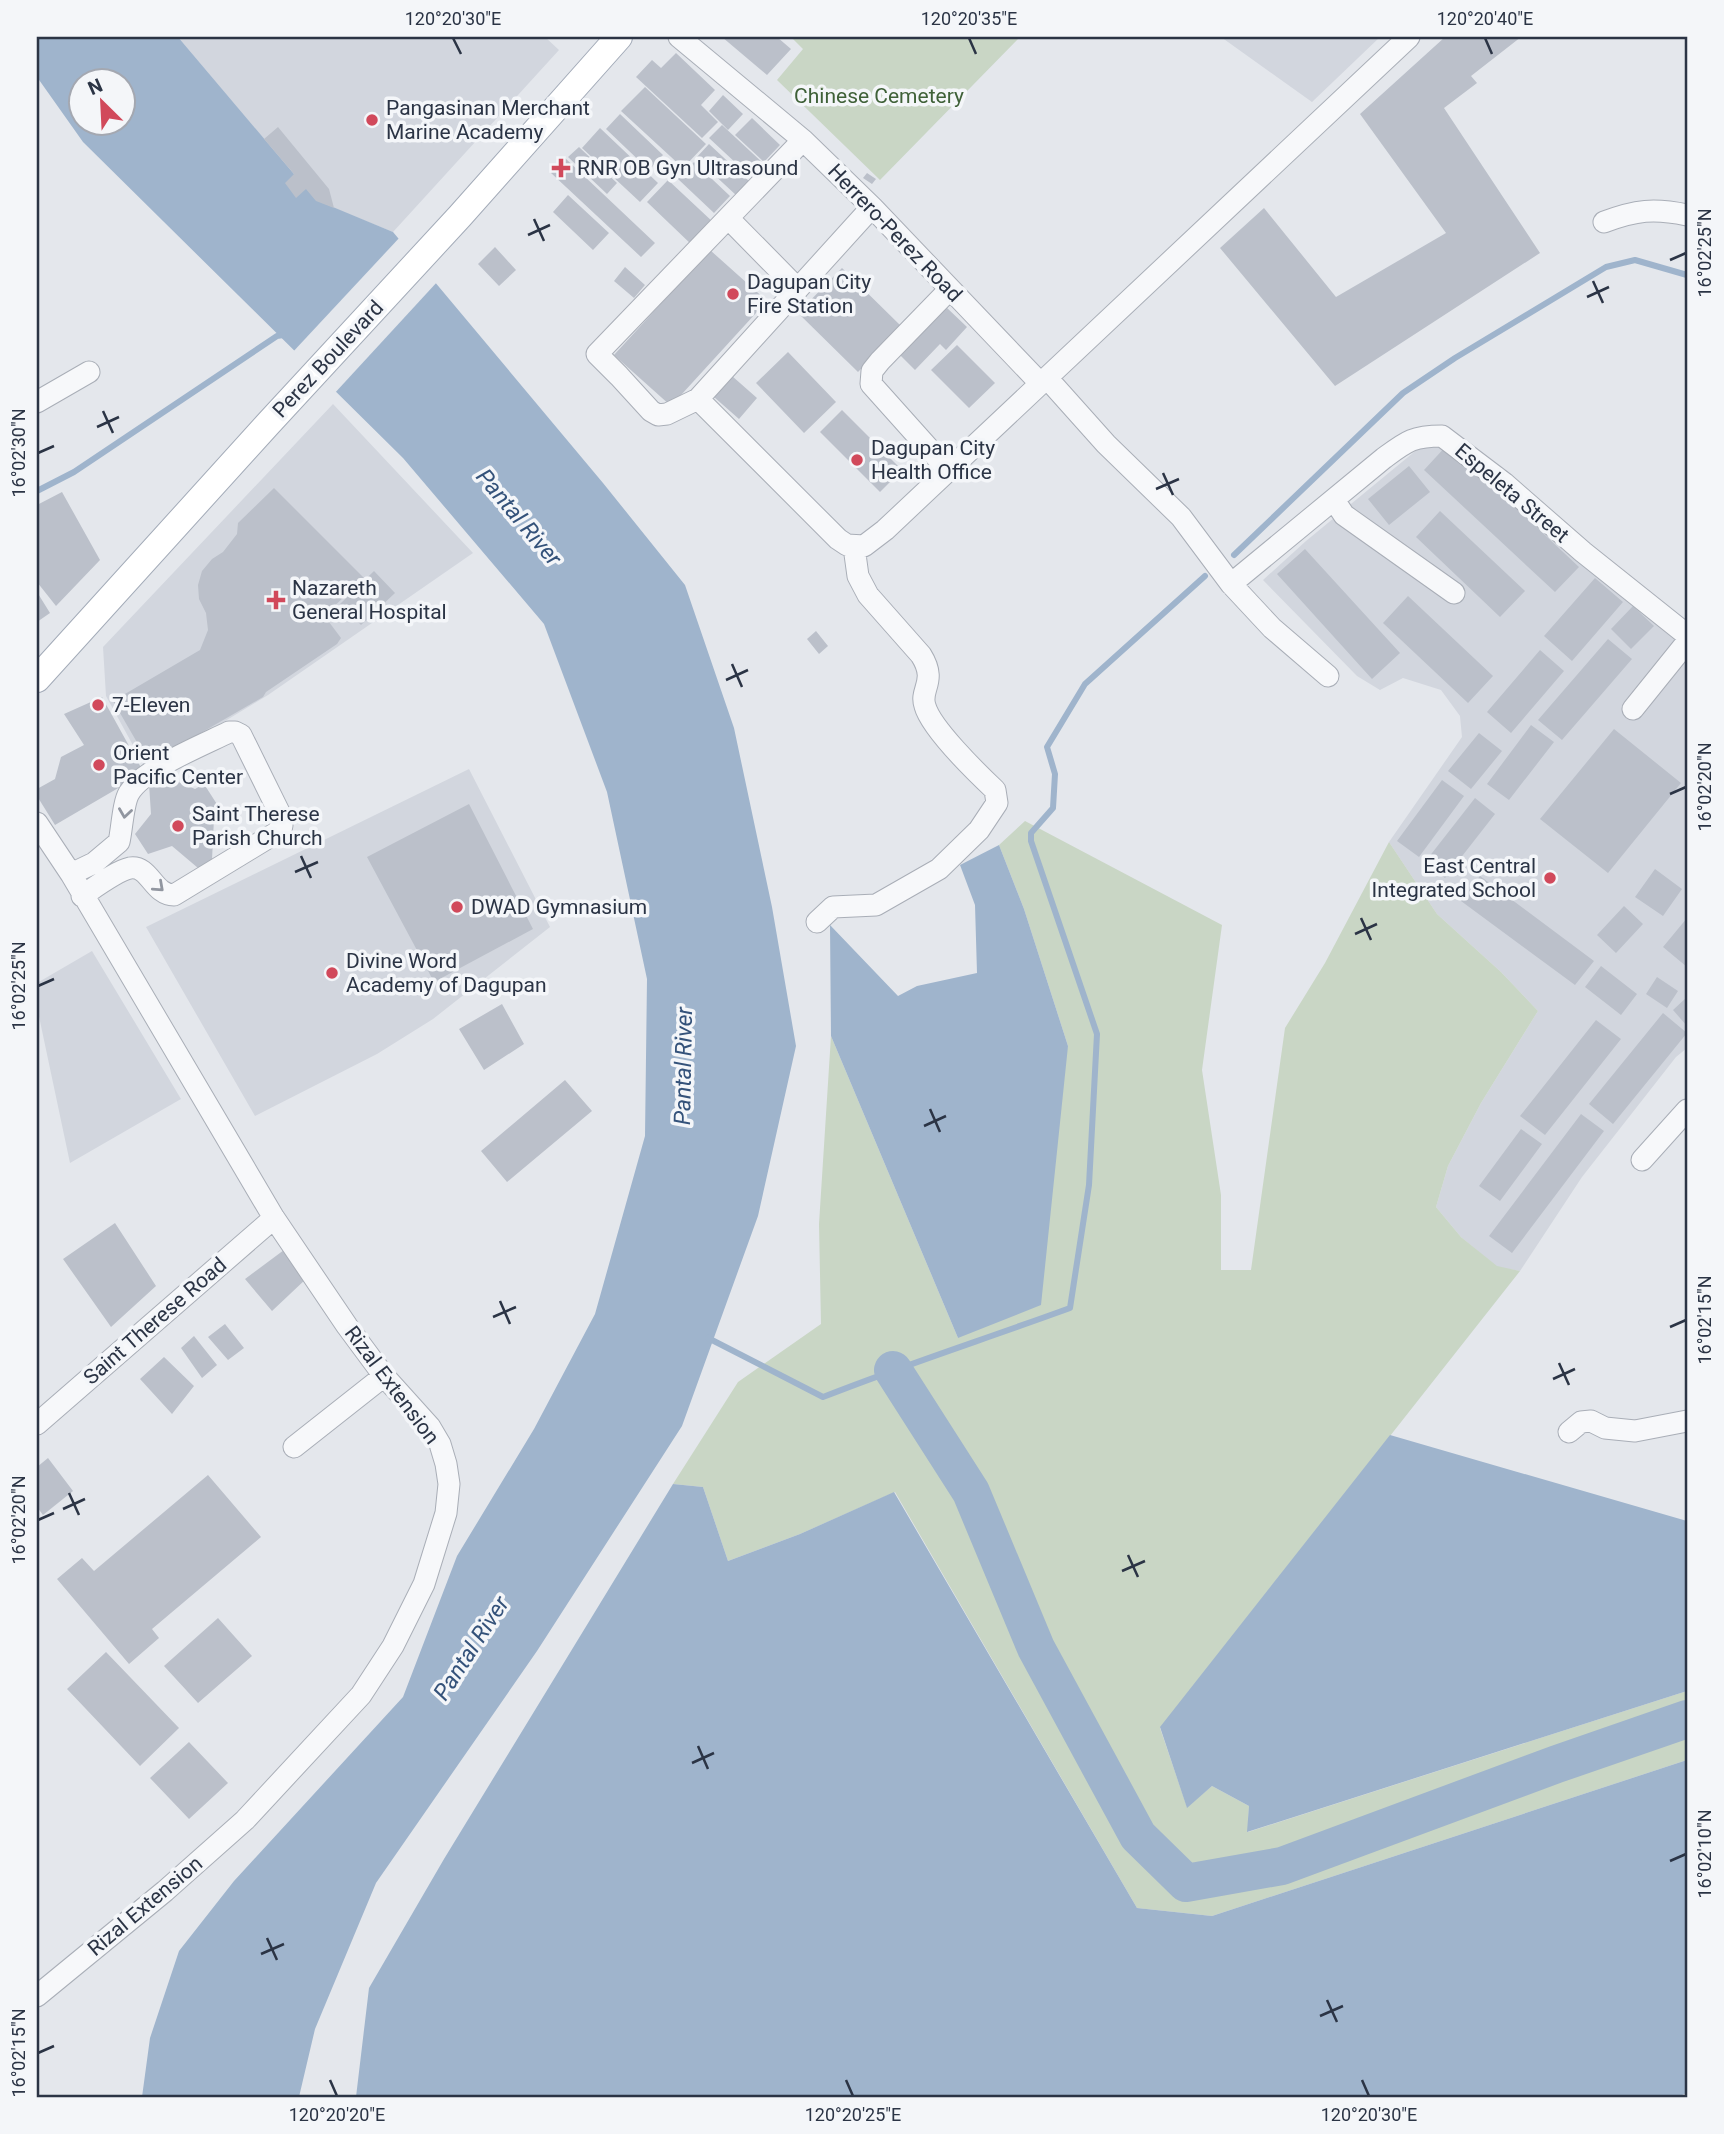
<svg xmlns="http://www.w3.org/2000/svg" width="1724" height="2134" font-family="Roboto,sans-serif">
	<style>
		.built { fill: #d2d6de }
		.green { fill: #c9d6c5 }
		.water { fill: #9fb4cc; fill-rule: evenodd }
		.pier { fill: #e4e7ec }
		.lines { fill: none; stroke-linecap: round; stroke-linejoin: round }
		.stream { stroke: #9fb4cc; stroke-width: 6 }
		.river { stroke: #9fb4cc; stroke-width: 38 }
		.building { fill: #bbc0ca }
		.minor-casing { stroke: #a9aeb7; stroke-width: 23 }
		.major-casing { stroke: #a3abb8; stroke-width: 28 }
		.minor { stroke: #f7f8fa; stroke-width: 21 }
		.major { stroke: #fff; stroke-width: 26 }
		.oneway { stroke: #9196a0 }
		.ticks { fill: none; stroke: #2b3445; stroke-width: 2.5 }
		.poi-dot { fill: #d1495b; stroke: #f4f6f9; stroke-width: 2.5 }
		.labels { text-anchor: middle; stroke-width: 7; stroke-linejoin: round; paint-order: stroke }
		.park-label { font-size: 21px; fill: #3f6138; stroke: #f4f6f9 }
		.poi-label { font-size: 21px; fill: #2b3445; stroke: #f4f6f9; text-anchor: start }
		.street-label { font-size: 21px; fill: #2b3445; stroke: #f4f6f9 }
		.water-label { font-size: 23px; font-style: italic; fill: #34527a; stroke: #f4f6f9 }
		.neatline { fill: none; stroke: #2b3445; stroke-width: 2.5 }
		.ticks-label { font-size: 18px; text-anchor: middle; fill: #2b3445 }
	</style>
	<rect width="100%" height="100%" fill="#e4e7ec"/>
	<path class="built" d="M178,37H545L559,50L393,232L316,201Z
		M1221,37H1380L1312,102Z
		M333,404L473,553L268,695L146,769L106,696L103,647Z
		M1447,440L1687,640V1048L1676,1057L1582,1177L1520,1271L1497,1267L1461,1237L1436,1207L1448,1166L1481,1103L1538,1011L1501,972L1437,914L1389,842L1462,737L1460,716L1441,690L1403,678L1380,690L1357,676L1263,580L1306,541L1419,448Z
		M469,769L550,927L433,1019L377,1054L255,1116L146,927Z
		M92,951L181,1099L70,1163L37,1007V983Z"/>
	<path class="green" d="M791,37H1020L880,180L777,80L803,49Z
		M1025,821L1222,925L1202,1070L1221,1195V1270H1251L1285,1028L1325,963L1389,842L1437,914L1501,972L1538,1011L1481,1103L1448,1166L1436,1207L1461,1237L1497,1266L1520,1271L1160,1728L1187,1807L1212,1786L1249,1806L1248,1832L1687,1691V1760L1212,1916L1137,1908L895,1492L800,1534L728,1561L703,1487L673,1484L738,1382L821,1324L819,1224L831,1036L958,1338L1068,1046L1024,909L999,845Z"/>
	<path class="water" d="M37,37H178L316,200L393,232L603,483L685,585L734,728L772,907L796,1046L758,1216L682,1426L537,1651L376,1883L315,2029L299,2097H142L150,2038L179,1951L234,1881L403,1697L457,1556L534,1429L595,1314L645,1136L647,979L607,792L544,624L403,458L83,142L37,77ZM80,80H122V122H80Z
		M999,845L1024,909L1068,1046L1041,1305L958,1338L831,1036L830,925L898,996L917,986L977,973L975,905L960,865Z
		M1390,1435L1687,1521V1691L1247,1832L1249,1806L1212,1786L1187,1808L1160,1727Z
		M673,1484L703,1487L728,1561L800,1534L894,1492L1137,1908L1212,1916L1687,1760V2093L1677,2097H356L369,1988L444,1859Z"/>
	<path class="pier" d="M401,236L438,281L333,395L291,354Z"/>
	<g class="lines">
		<path class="stream" d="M37,491L74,472L277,336L283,335
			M1234,555L1403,393L1455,358L1606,267L1635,260L1687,275
			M708,1338L823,1397C904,1365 988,1338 1070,1308L1089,1185L1097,1034L1031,841V833L1053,808L1055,774L1047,747L1085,684L1205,576"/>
		<path class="river" d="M893,1370L971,1492L1036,1648L1138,1836L1186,1883L1282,1866L1557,1764L1687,1719"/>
	</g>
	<path class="building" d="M722,37H777L791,49L767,75Z
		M1445,37H1521L1471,76L1477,83L1444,108L1540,253L1335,386L1220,248L1264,208L1336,297L1446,233L1360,114Z
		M676,53L715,90L701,105L718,122L702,138L636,77L652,60L661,68Z
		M645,87L706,144L683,168L621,111Z
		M723,95L743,114L728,130L709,111Z
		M620,114L663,155L649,170L606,129Z
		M752,118L780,145L764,162L735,135Z
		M722,125L765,165L752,178L709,138Z
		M278,127L329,189L334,208L316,201L306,189L296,198L285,183L294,174L264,139Z
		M600,128L658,183L640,202L582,148Z
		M709,144L750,182L737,196L696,158Z
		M579,147L617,183L607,194L568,157Z
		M565,158L655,243L641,257L551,173Z
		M694,162L730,196L714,213L678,179Z
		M867,173L876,179L872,184L863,178Z
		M668,180L714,223L693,246L647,202Z
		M568,195L609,233L593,250L553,212Z
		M495,247L516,270L499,286L478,264Z
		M710,250L767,301L671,406L614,355Z
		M625,267L645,285L634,298L614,281Z
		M842,268L902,327L858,372L798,313Z
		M946,307L967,327L946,350L940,344L915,370L900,355Z
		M957,345L995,383L969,408L931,370Z
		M788,352L836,402L804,433L756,383Z
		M732,376L757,398L739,419L714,397Z
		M842,410L902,470L880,492L820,432Z
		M1448,444L1579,567L1555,592L1424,470Z
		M1409,466L1430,492L1389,525L1368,499Z
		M274,488L364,578L327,613L329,622L341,638L337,644L266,692L263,697L149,763L113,701L200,650L208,630L206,613L199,599L198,585L202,571L212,559L223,552L237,534L238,523Z
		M62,492L100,560L56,606L37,582V505Z
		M1440,511L1525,591L1500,617L1416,537Z
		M1305,549L1400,653L1372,679L1277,574Z
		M374,571L395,593L361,625L340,604Z
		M1595,578L1623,602L1572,661L1544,636Z
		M37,592L50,613L37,622Z
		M1408,596L1493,676L1468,703L1383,623Z
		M1633,606L1654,626L1631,649L1611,629Z
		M816,631L828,646L819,654L807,639Z
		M1608,639L1632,659L1562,740L1538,720Z
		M1540,650L1564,671L1511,733L1487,712Z
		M102,697L144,773L55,825L37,796V789L55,779L61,757L84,745L64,714Z
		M1531,725L1554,742L1509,800L1487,784Z
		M1614,729L1681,783L1608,873L1540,819Z
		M1479,733L1502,751L1471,789L1448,771Z
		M162,775L195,789L204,784L222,812L214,818L212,860L198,868L172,846L148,854L135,834L151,814L149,784Z
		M1442,780L1464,796L1419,857L1397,841Z
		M1475,798L1495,814L1445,878L1425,862Z
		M469,804L533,929L434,982L367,857Z
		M1655,869L1682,889L1663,916L1635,897Z
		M1480,876L1594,961L1575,985L1461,901Z
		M1624,906L1643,924L1616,953L1597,935Z
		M1687,918V967L1663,947Z
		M1601,966L1637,994L1621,1015L1585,987Z
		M1657,977L1678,991L1667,1008L1646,994Z
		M1687,997V1026L1673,1010Z
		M502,1004L524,1044L484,1070L459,1029Z
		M1663,1013L1687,1033L1613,1124L1589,1104Z
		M1596,1020L1621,1039L1545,1135L1520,1116Z
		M565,1080L592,1111L507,1182L481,1151Z
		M1581,1114L1604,1131L1512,1253L1489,1236Z
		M1521,1129L1542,1144L1500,1201L1479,1186Z
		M115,1223L156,1286L111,1327L63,1259Z
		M288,1247L307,1278L272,1311L245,1279Z
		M225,1324L244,1348L228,1360L208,1337Z
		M194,1336L217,1365L202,1378L181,1348Z
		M164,1357L194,1386L172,1414L140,1379Z
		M48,1458L73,1491L43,1515L37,1507V1467Z
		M208,1475L261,1537L152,1629L159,1638L129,1664L57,1579L82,1558L94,1571Z
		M218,1618L252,1656L198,1703L164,1666Z
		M106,1652L179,1728L140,1766L67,1689Z
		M189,1742L228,1783L189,1819L150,1778Z"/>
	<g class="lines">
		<defs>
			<path id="minor" d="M679,37L803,140L872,207L1040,383
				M803,140L597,354L619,376L651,411L658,415L667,414L698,399L872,207
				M729,219L798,289
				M1604,222C1636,210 1654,208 1687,215
				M1047,378L1106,444L1181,517L1231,584L1272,628L1328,676
				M698,399L838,539L847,545L864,546L885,530L1409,37
				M37,402L89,372
				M948,470L871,384L872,371L880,361L950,289
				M1334,500L1344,515L1454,593
				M1231,584L1384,458C1407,441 1413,436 1442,436L1504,483L1583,552L1687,635
				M1633,709L1687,642
				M37,823L71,874L274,1218L347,1326L384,1376L430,1427L440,1444L446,1464L449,1484L446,1513L424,1584L393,1646L361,1695L245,1820L165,1891L37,1996
				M71,874L94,863L119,842C122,829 123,803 129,793C143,769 203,745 229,732H235L241,735L282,818V826L276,833L174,895C153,895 150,865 130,868C116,871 94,888 82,896
				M817,922L833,907L876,905L939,869L979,830L997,803L995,790C977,773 931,728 925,706C919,689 938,682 921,655L868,595L858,576L854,547
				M1642,1160L1687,1110
				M37,1424L274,1218
				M1569,1432L1581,1422L1591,1421L1605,1428L1635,1431L1687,1421
				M294,1447L384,1376"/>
			<path id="major" d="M37,679L267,425L460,216L619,37"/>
		</defs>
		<use href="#minor" class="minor-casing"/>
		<use href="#major" class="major-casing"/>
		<use href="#minor" class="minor"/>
		<use href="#major" class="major"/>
	</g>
	<defs><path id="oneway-chevron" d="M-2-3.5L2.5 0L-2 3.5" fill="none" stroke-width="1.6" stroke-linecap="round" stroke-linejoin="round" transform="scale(1.75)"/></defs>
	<g class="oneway">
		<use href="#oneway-chevron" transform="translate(125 813) rotate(98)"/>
		<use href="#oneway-chevron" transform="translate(159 887) rotate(42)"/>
	</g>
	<path class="ticks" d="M453,38L461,54M969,38L976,54M1485,38L1492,54M534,219L544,241M528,235L550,225M1670,260L1686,253M1593,281L1603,303M1587,297L1609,287M103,411L113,433M97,427L119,417M38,453L54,446M1163,473L1173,495M1156,489L1179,479M732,664L742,687M726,680L748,670M1670,794L1686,787M301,856L311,878M295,872L318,862M1361,918L1371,940M1355,934L1377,924M38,986L54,979M930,1109L940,1132M924,1126L946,1116M500,1301L510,1324M493,1317L516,1307M1670,1327L1686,1320M1559,1363L1569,1385M1553,1379L1575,1369M69,1493L79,1515M63,1509L85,1499M38,1520L54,1513M1128,1555L1138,1577M1122,1571L1145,1561M698,1746L708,1769M692,1763L714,1753M1670,1861L1686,1854M267,1938L277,1960M261,1954L284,1944M1327,2000L1337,2022M1320,2016L1343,2006M38,2053L54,2046M330,2080L337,2096M846,2080L853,2096M1362,2080L1369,2096"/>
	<g class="poi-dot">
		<circle cx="372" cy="120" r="7"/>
		<path d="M557.5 157.5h7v7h7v7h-7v7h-7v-7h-7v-7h7z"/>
		<circle cx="733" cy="294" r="7"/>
		<circle cx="857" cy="460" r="7"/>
		<path d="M272.5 589.5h7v7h7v7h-7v7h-7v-7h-7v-7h7z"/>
		<circle cx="98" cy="705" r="7"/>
		<circle cx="99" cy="765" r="7"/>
		<circle cx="178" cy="826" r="7"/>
		<circle cx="1550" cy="878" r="7"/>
		<circle cx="457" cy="907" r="7"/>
		<circle cx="332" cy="973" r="7"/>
	</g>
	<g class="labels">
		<g class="park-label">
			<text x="879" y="103">Chinese Cemetery</text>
		</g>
		<g class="poi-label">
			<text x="386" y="115">Pangasinan Merchant<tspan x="386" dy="24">Marine Academy</tspan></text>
			<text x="577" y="175">RNR OB Gyn Ultrasound</text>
			<text x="747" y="289">Dagupan City<tspan x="747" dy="24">Fire Station</tspan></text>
			<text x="871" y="455">Dagupan City<tspan x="871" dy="24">Health Office</tspan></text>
			<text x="292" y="595">Nazareth<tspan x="292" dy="24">General Hospital</tspan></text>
			<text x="112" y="712">7-Eleven</text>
			<text x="113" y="760">Orient<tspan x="113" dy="24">Pacific Center</tspan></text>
			<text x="192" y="821">Saint Therese<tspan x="192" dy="24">Parish Church</tspan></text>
			<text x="1536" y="873" text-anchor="end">East Central<tspan x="1536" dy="24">Integrated School</tspan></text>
			<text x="471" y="914">DWAD Gymnasium</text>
			<text x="346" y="968">Divine Word<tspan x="346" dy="24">Academy of Dagupan</tspan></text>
		</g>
		<g class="street-label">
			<text transform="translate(895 233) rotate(46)" y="7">Herrero-Perez Road</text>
			<text transform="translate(328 359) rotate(-47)" y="7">Perez Boulevard</text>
			<text transform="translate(1512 493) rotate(40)" y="7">Espeleta Street</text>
			<text transform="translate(155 1321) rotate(-41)" y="7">Saint Therese Road</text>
			<text transform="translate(392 1385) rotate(53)" y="7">Rizal Extension</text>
			<text transform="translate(145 1906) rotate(-40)" y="7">Rizal Extension</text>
		</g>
		<g class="water-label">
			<text transform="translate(519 517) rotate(50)" y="8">Pantal River</text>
			<text transform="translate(683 1066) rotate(-89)" y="8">Pantal River</text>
			<text transform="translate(471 1648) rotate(-57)" y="8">Pantal River</text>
		</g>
	</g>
	<rect width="1724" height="2134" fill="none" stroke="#f4f6f9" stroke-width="77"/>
	<g transform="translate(102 102) rotate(336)"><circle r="33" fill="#f4f6f9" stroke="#a4a8b1" stroke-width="2"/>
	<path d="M0-5L12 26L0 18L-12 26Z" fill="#d1495b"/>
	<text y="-10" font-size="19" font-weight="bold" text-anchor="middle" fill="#2b3445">N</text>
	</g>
	<rect x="38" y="38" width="1648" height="2058" class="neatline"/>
	<g class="ticks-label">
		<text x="453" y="25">120°20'30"E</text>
		<text x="969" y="25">120°20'35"E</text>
		<text x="1485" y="25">120°20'40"E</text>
		<text transform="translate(1705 253) rotate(-90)" y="6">16°02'25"N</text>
		<text transform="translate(19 453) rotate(-90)" y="6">16°02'30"N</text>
		<text transform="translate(1705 787) rotate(-90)" y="6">16°02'20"N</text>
		<text transform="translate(19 986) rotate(-90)" y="6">16°02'25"N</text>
		<text transform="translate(1705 1320) rotate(-90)" y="6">16°02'15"N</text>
		<text transform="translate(19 1520) rotate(-90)" y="6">16°02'20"N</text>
		<text transform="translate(1705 1854) rotate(-90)" y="6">16°02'10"N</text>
		<text transform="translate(19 2053) rotate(-90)" y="6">16°02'15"N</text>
		<text x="337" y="2121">120°20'20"E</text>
		<text x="853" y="2121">120°20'25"E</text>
		<text x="1369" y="2121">120°20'30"E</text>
	</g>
</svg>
